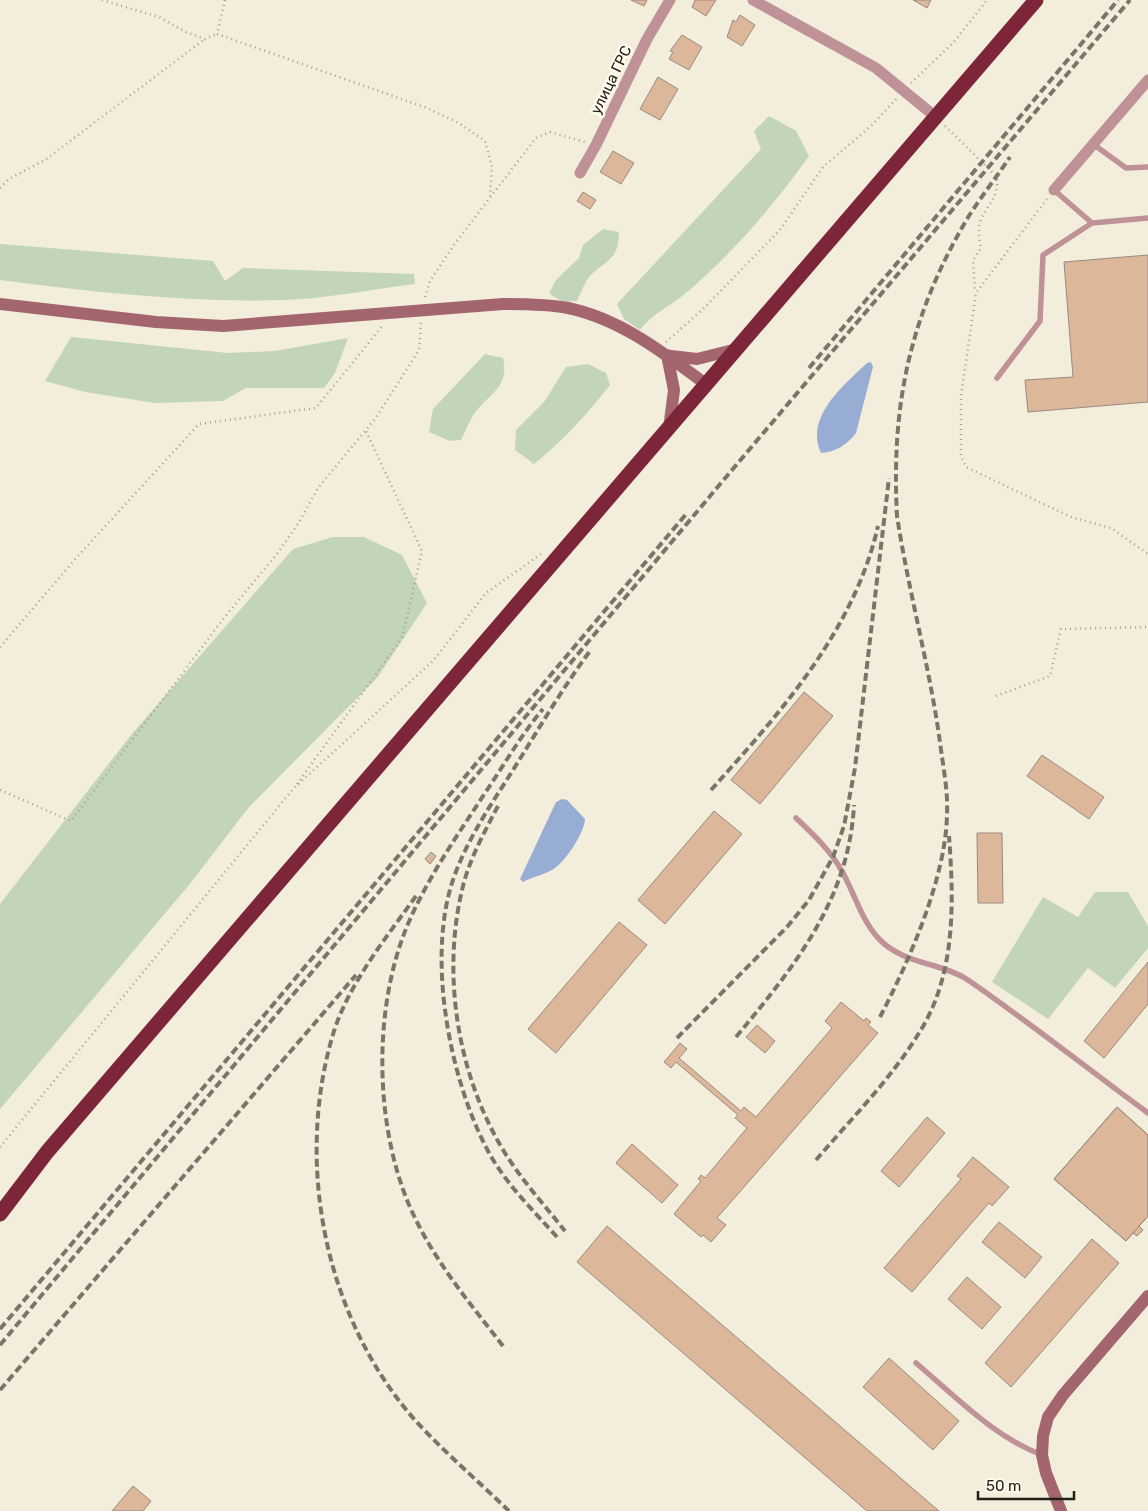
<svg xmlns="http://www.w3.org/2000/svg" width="1148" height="1511" font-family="Rubik,sans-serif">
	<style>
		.green { fill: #c2d5ba }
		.water { fill: #98add3 }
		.building { fill: #ddb799; stroke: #998a7f }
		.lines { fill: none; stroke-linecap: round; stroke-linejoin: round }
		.path { stroke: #a49f92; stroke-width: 2.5; stroke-dasharray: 1 4; stroke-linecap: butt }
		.lane { stroke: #be9297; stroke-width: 5.5 }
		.street { stroke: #be9297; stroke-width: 11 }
		.secondary { stroke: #a4666e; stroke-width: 12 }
		.highway { stroke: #7d2639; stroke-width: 15 }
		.rail { stroke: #79756a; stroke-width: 4; stroke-dasharray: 8 4; stroke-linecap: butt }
		.labels { text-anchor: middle; stroke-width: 5; stroke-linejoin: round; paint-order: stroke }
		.street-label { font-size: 15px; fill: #22201a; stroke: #fffaec }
	</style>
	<rect width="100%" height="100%" fill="#f3eddb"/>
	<path class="green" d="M769,116L796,131L809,156C774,205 733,253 687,292C670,307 655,311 640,330L624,319L617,304L761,149L754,131Z
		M603,229L619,232C619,260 607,259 590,276C584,283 581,293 577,301L562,302L549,293L556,280L579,258L583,245Z
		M0,244L213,261L225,281L243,268L414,274L415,284C372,289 327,299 283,300C189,303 94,292 0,280Z
		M71,337L228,353L275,351L348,338L335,373L324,388H246L223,401L155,403L85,392L45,381Z
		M485,354L503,358C510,388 488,394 474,414C469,422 465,432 461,440L450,441L429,432L433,409Z
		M588,364L606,373L610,385C587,414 563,441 534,464L515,450L516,430L544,402L566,367Z
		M333,537H364L402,555L427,603L377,678L249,807L189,885L0,1109V904L131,735L293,549Z
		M1095,892H1128L1148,926V948L1115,988L1088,968L1048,1019L992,982L1043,897L1078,917Z"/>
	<path class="water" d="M871,362L873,367L856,433C847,445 835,452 821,453C804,417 845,384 867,363Z
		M562,799L567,800L585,819C585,832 564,864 552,870C543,875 532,877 523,882L520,879L556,802Z"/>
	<path class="building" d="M631,0H647L644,6Z
		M695,0H716L706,16L692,7Z
		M913,0H931L927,8Z
		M740,15L755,25L742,46L727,37L733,20L736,22Z
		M682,35L702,47L689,70L669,59L673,52L670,51Z
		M658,77L678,89L660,120L640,109Z
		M613,151L634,163L621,184L600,172Z
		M583,192L596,200L590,209L577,201Z
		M1148,255V402L1028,412L1025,380L1073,377L1064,262Z
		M804,692L833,716L760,804L731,780Z
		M1042,755L1104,797L1089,819L1027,776Z
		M714,811L742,834L665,924L638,900Z
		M977,833H1002L1003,903H978Z
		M431,852L436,856L430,864L425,859Z
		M619,922L647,945L556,1053L528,1029Z
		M1148,962V1004L1104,1058L1084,1041Z
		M841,1002L864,1021L866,1018L871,1022L868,1025L878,1033L717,1218L726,1225L711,1242L703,1235L701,1237L674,1214L701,1181L698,1179L701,1175L705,1178L747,1128L735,1118L738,1115L676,1062L671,1068L664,1062L680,1043L687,1049L679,1058L741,1111L744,1107L756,1117L832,1028L825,1021Z
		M757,1025L775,1041L765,1053L746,1037Z
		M1117,1107L1148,1135V1216L1126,1241L1054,1179Z
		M1117,1107L1148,1135V1216L1139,1226L1143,1230L1137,1236L1133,1233L1126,1241L1054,1179Z
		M927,1117L945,1133L899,1187L881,1171Z
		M632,1144L678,1185L662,1203L616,1163Z
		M973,1157L1009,1187L992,1206L989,1203L912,1292L884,1268L961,1179L957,1176Z
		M999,1222L1042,1257L1025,1278L982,1242Z
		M607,1226L939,1511H867L577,1262Z
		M1092,1239L1119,1263L1011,1387L985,1363Z
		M967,1277L1001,1307L982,1329L948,1299Z
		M889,1358L959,1421L933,1450L863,1387Z
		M133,1486L151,1501L143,1511H112Z"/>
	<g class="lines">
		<path class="path" d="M102,0L159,17L186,32L205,39L217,34
			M225,0L217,34L427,108L459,123L485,141L492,167L490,196
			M911,83L954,42L987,0
			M945,126L997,177C998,198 991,200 982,217C977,226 979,238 981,248L973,260L975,292
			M0,188L9,179L45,160L205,39
			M1047,199L976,293L961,396V457L966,467L1071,517L1111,528L1148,554
			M425,297L430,281L456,242L536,138L550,132L585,142
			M666,342L702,310L780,230L823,167L871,126L897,98
			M0,647L78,556L199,424L316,408L383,325
			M996,696L1050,676L1061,629L1148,627
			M297,784L402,638L422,551L365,429
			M0,790L71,821L224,618L276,555L298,524L318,488L375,419L419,350L421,322
			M0,1147L293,789L433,661L486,593L541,554"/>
		<path class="lane" d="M1093,144L1126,168L1148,167
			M1054,190L1092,223L1148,218
			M997,378L1040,321L1043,255L1092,223
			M796,818C814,835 831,851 843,873C855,895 862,921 879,939C904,965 941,962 968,980C1029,1022 1088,1069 1148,1113
			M916,1363C955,1396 994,1437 1042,1455"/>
		<path class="street" d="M753,0L876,68L937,118
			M580,173L596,145L647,39L670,0
			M1054,190L1148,80"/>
		<path class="secondary" d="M0,304L156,322L223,326L503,304C525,304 547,304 568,308C621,319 665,354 707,385
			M667,355L674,390L669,429
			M671,356L697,359L737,349
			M1061,1511L1046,1473L1042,1455L1043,1436L1048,1417L1063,1395L1148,1296"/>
		<path class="highway" d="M0,1214L47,1152L1036,0"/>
		<path class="rail" d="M809,368L1118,0
			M711,790C780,713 854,631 878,526
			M498,806C485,831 470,858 463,886C442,970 456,1067 499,1143C517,1175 542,1202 565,1231
			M416,896C386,938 350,982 334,1031C294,1161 324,1316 414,1419C443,1451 478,1481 509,1511
			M880,1017C909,961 946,878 947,814C948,793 944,771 941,750C931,671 909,595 897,516C891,404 910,316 967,219C980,198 996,178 1010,157
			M736,1037C794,967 849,900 854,805
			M677,1038L787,927L809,900L833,857L844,826L855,768L889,478
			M816,1160C851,1119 891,1079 919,1033C956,975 954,902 949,836
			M557,1237C532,1209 504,1182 487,1149C449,1077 426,955 454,877C469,835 495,799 518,762C541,725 564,686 590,651
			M0,1329L687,513
			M0,1345L721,483L1130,0
			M503,1346C472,1306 440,1268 417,1222C374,1138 371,1011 408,924C428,877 457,836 485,793C504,765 521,735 543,709
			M0,1390L356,975"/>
	</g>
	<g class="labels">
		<g class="street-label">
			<text transform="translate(611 80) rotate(-64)" y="5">улица ГРС</text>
		</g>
	</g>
	<path d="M978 1491v8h96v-8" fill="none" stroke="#22201a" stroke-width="2.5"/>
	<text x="986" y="1491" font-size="15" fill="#22201a" stroke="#fffaec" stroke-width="4" paint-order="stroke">50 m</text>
</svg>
